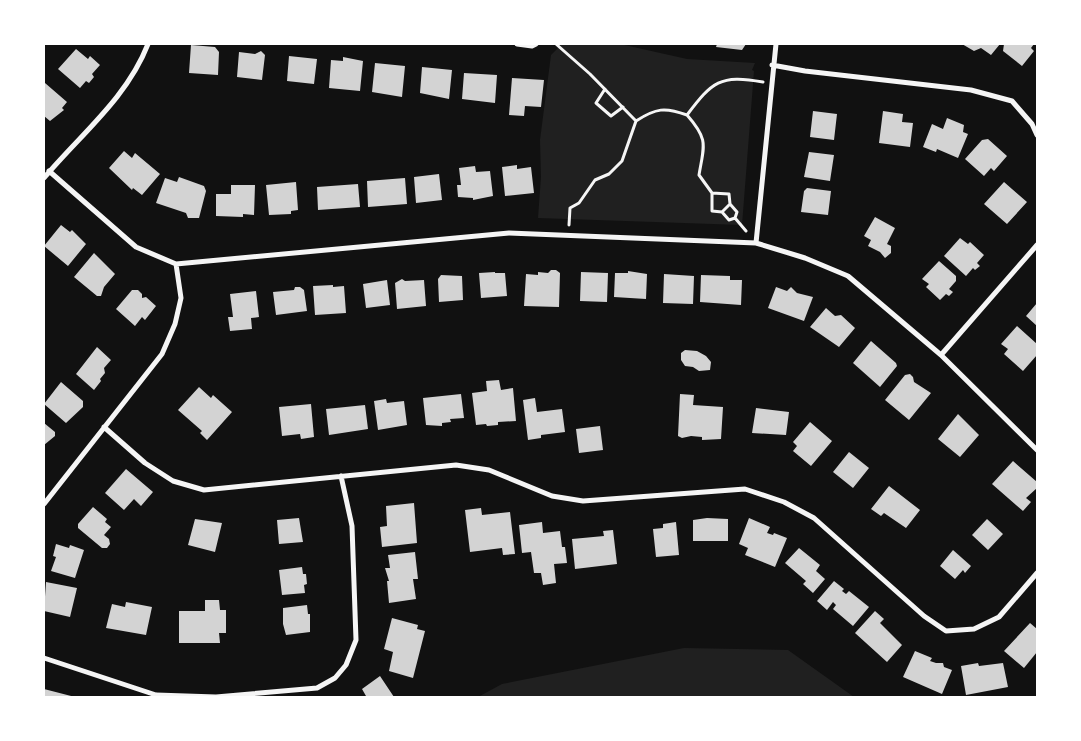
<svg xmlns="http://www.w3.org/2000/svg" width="1081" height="741" font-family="'Noto Sans',sans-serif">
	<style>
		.green { fill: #202020 }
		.building { fill: #d3d3d3 }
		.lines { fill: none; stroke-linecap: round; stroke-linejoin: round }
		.path { stroke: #f5f5f5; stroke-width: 3 }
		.minor { stroke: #f5f5f5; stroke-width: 5 }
	</style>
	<rect width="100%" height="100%" fill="#111"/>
	<path class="green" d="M562,44H620L687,59L755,63L752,70L754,71L742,225L538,218L541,177L540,140L551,55Z
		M684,648L788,650L854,697H478L502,684Z"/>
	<path class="building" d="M717,44H746L742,50L716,47Z
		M962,44H1000L991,55L981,48L974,51Z
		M1004,44H1034L1031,48L1034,51L1022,66L1003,51Z
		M191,45L215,47L219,52L218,75L189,73Z
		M76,49L88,59L90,56L100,65L92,74L94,77L89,83L86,81L80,88L58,69Z
		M261,51L265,55L262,80L237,77L239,52L255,54Z
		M289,56L317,59L314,84L287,81Z
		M343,57L363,61L360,91L329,88L331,60L343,61Z
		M375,63L405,66L402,97L372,92Z
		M422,67L452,70L449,99L420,93Z
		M464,73L497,75L495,103L462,99Z
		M512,78L544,80L541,107L525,106L524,116L509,115Z
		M45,83L67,102L62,108L64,110L50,121L44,116Z
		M813,111L837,114L834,140L810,137Z
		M883,111L903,114L902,122L913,123L910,147L879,143Z
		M947,118L964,125L963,132L968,134L958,158L937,149L936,152L923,147L932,124L943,129Z
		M988,139L1007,156L994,171L991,168L984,176L965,159L982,140Z
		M124,151L132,158L135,153L160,174L142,195L133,188L132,190L109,168Z
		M809,152L834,155L830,181L804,177Z
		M517,165V169L531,167L534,193L505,196L502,167Z
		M475,166L476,172L490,171L493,196L473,200V198L458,197L457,185H461L459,168Z
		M439,174L442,200L416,203L414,177Z
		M179,177L204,186L206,191L199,218H188L186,213L156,203L165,178L177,182Z
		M405,178L407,204L368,207L367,181Z
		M296,182L298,210L291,211V214L269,215L266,185Z
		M1004,182L1027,202L1007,224L984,204Z
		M358,184L360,207L318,210L317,187Z
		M231,185H255L254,215L243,214V217L216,216V194H231Z
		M807,188L831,191L828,215L801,212L804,191Z
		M875,217L895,228L887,244L891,246V253L885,258L880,252L868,246L871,240L864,236Z
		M61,225L70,232L72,230L86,244L68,266L44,246Z
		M960,238L968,244L970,242L984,255L977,263L980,266L975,270L973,268L966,276L944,256Z
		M94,253L115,274L104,287L101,296H97L74,277Z
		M939,261L956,276V281L949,289L953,292L949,296L946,294L940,300L926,287L929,284L922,279Z
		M551,270H556L560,273L559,307L524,306L526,274L538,275V272L548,273Z
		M628,271L647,274L646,299L614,297L615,273H628Z
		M495,272V273H505L507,296L481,298L479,273Z
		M581,272L608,273L607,302L580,301Z
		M664,274L694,276L693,304L663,303Z
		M441,275L462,276L463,300L439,302L438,279Z
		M701,275L730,276V280H742L741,305L700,302Z
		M402,279L405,281L424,280L426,306L397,309L395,283Z
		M387,280L390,305L366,308L363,284Z
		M333,285V287L344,286L346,313L315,315L313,286Z
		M295,287H300L304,290L307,311L276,315L273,292L294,290Z
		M776,287L787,291L791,287L797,293L813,297L804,321L768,308Z
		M132,290H138L142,294V298L146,297L156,306L145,320L142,317L135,326L116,309Z
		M256,291L259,317L251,318L252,329L230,331L228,317H233L230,294Z
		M1037,303V326L1026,316Z
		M826,308L835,316L841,315L855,328L839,347L810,327Z
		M1017,326L1037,344V355L1023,371L1004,354L1008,349L1001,344Z
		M871,341L896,363L897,366L880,387L853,363Z
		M97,347L111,360L104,368L105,373L100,379L101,381L94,390L76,374Z
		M685,350L697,351L706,356L711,362L710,370L699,371L693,367L685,366L681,360V353Z
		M910,374L913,377L914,382L931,393L909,420L885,400L905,375Z
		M499,380L501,390L513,388L516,421L498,422V425L487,426L486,424L476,425L472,393L487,391L486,381Z
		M61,382L83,401V407L66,423L44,404Z
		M199,387L211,398L213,395L232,412L207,440L200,433L202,431L178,410Z
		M461,394L464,418L450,419L451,422L442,423V426L426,425L423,398Z
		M680,394L694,395L693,405L723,407L721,439L702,440V437L691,436L682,438L678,436Z
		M535,398L537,412L562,409L565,432L541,435V438L528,440L523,400Z
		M386,399L387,403L404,401L407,425L378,430L374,401Z
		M311,404L314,437L301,439L300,434L282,436L279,407Z
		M365,405L368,429L329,435L326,409Z
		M756,408L789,412L786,435L752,433Z
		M958,414L979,435L960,457L938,439Z
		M810,422L832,441L811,466L793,451L797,446L793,442Z
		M44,423L55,432V436L44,445Z
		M600,426L603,450L579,453L576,429Z
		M849,452L869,468L853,488L833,472Z
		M1013,461L1037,482V488L1026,498L1031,502L1023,511L992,484Z
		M126,469L153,492L141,506L134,499L124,510L105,493Z
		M889,486L920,510L906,528L884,513L881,516L871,509Z
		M414,503L417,543L382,547L380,527L387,526L386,506Z
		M93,507L107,519L105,522L111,527L104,535L109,539L110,544L107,548H102L78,528V524Z
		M481,508L482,515L510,512L515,554L503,555L502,548L470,552L465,510Z
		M299,518L303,542L279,544L277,520Z
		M707,518L728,519V541H693V520Z
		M749,518L770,527L767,533L773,535L774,533L787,538L775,567L745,555L748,548L739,544Z
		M195,519L222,523L215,552L188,545Z
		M987,519L1003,534L988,550L972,535Z
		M542,522L543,533L560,531L562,547H565L567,563L554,564L556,583L543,585L541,573H534L531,552L522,553L519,525Z
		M676,522L679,555L656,557L653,529L663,528V524Z
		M613,530L617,564L575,569L572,539L604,536L603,531Z
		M56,544L69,548L70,545L84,550L75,578L51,571L56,557L53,556Z
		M799,548L820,565L816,571L825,579L813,593L803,584L806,581L785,563Z
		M953,550L971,566L965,573L963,570L955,579L940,566Z
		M415,552L418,579H413L416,599L389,603L387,581H389L385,568H390L388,555Z
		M302,567L303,574H306L307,584L304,585L305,593L282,595L279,570Z
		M834,581L844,589L842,591L846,594L849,591L869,607L853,626L833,609L836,605L833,602L827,610L817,601Z
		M46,582L77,588L70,617L44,611Z
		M205,600H219L220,610H226V633H219L220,643H179V611H205Z
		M126,602L152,607L146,635L106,628L112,604L125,607Z
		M307,605L308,614H310V632L286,635L283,624V608Z
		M875,611L884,619L880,623L902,645L887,662L855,633Z
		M392,618L418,625L417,629L425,631L413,678L389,671L393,652L384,649Z
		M1030,623L1037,629V652L1024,668L1004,651Z
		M915,651L932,658L930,661L936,663H943L944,667L952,670L942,694L903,677Z
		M978,663L979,666L1003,663L1008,687L966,695L961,666Z
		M380,676L394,697H364L366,696L362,689Z
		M44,689L75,697H44Z"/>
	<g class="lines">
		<path class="path" d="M556,44L590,74L636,121C656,108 665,107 687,115C712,82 720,74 763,82
			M605,89L596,103L611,116L623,107
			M687,115C709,140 704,145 699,175L712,193V211L722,212L729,220L735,218L746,231
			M712,193L729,194L730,204L737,212L735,218
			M722,212L730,204
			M569,225L570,208L579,203L595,180L609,174L622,161L636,121"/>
		<path class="minor" d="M517,44L532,46L536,44
			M772,65L805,71L971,90L1012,101L1032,124L1037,135
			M49,171L136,247L176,264L509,233L756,243L805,258L848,276L941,355L1037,450
			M44,178C81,134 127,98 148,44
			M756,243L776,44
			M941,355L1037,245
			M104,427L145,463L173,481L204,490L456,465L489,470L552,496L583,501L745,489L784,502L814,518L924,616L946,631L974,629L999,617L1037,573
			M44,504L162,354L175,324L181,298L176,264
			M44,658L156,695L216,697L317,688L335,678L346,665L356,640L352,526L341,476"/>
	</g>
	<rect width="1081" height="741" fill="none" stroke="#ffffff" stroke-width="90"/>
</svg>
